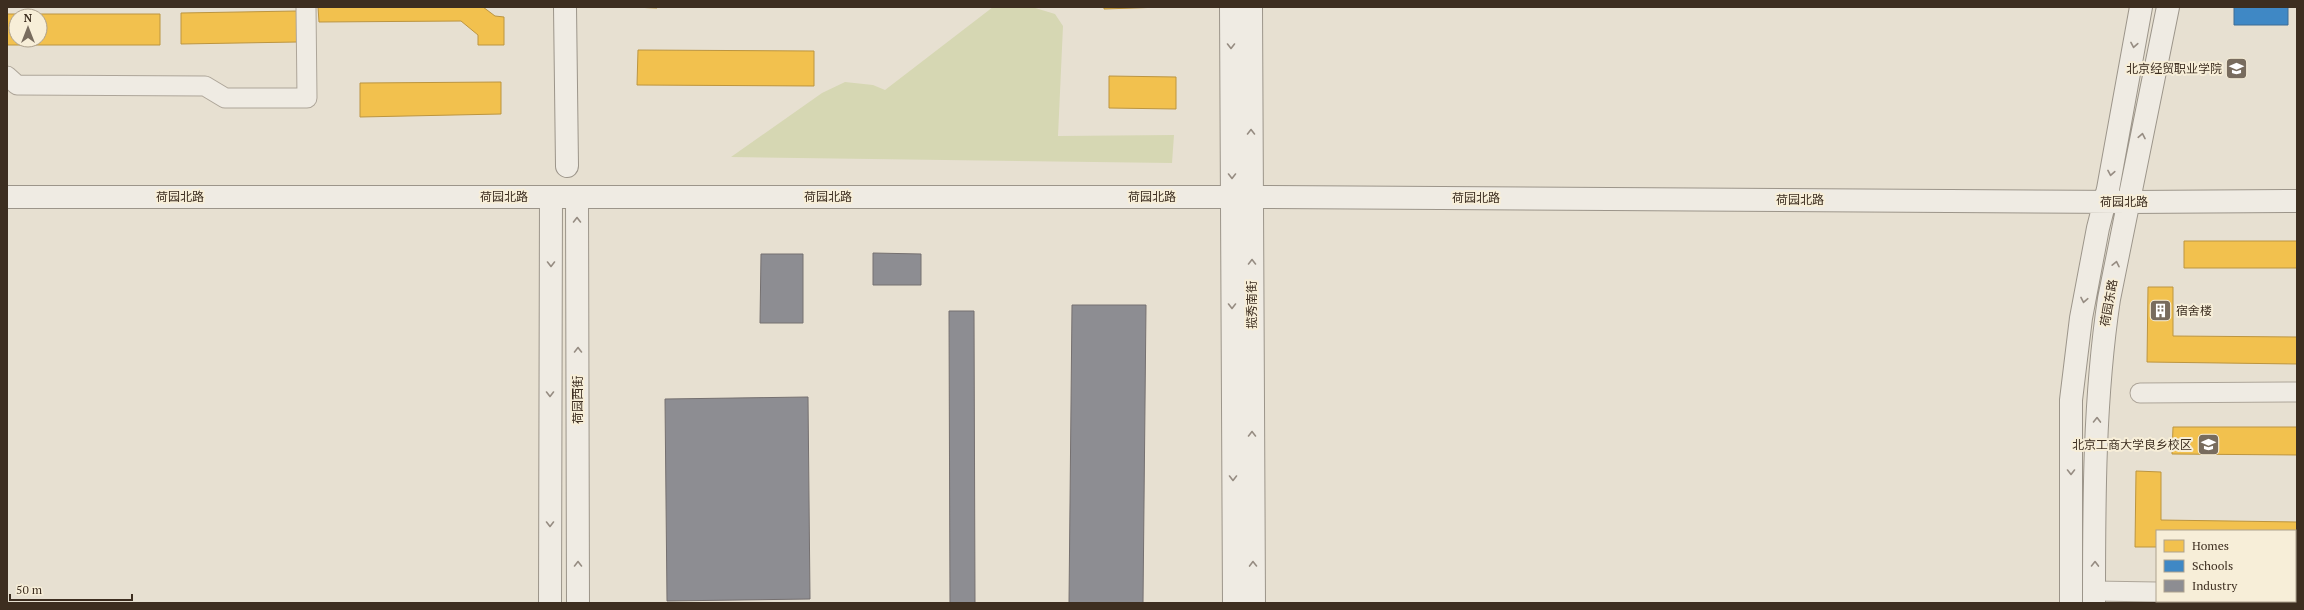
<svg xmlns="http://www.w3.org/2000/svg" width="2304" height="610" font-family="'PT Serif','Noto Sans SC',serif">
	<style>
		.green { fill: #d6d7b3 }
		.homes { fill: #f2c14e; stroke: #bc9540; fill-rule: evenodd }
		.schools { fill: #3f88c5; stroke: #3e6d94 }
		.industry { fill: #8d8d92; stroke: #757070 }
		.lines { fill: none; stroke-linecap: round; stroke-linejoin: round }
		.street-casing { stroke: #ada599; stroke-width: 21 }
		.secondary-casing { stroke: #9c958a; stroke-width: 24 }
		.street { stroke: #efebe3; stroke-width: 19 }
		.secondary { stroke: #efebe3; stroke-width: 22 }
		.oneway { stroke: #968c82 }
		.labels { text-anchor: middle; stroke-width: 4; stroke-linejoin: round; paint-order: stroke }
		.poi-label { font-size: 12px; fill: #3d2e20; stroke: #f7eed8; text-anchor: end }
		.street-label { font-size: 12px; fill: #3d2e20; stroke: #f7eed8 }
	</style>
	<rect width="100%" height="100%" fill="#e7e0d1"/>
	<path class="green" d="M993,7H1032L1055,14L1063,26L1058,136L1174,135L1172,163L731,157L822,93L845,82L873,85L885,90Z"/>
	<path class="homes" d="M318,7H483L495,16L504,17V45H478V35L461,21L319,22Z
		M632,7H657V8Z
		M1104,7H1162L1104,9Z
		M297,11V42L181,44V13Z
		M7,14H160V45H7ZM16,16H40V40H16Z
		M638,50L814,51V86L637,85Z
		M1109,76L1176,77V109L1109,108Z
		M501,82V114L360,117V83Z
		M2184,241H2297V268H2184Z
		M2148,287H2173V336L2297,337V364L2147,362Z
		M2173,427H2297V455L2172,454Z
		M2136,471L2161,472V520L2297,522V548H2295V531H2157V547H2135Z"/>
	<path class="schools" d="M2234,7H2288V25H2234Z"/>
	<path class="industry" d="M873,253L921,254V285H873Z
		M761,254H803V323H760Z
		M1072,305H1146L1143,603H1069Z
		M949,311H974L975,603H950Z
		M808,397L810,599L667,601L665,399Z"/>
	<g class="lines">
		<defs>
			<path id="street" d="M7,76L17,85L205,86L225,98H307L306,7
				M2140,393L2297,392
				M2094,591L2157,592
				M2295,592H2297"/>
			<path id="secondary" d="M565,7L567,166
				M1231,7L1234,603
				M1251,7L1254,603
				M7,197H1252L2129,202L2297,201
				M577,197L578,603
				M550,603L551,197
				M2071,603V400L2081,318L2098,228L2108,189L2141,7
				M2094,603C2094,501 2094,399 2109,299L2168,7"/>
		</defs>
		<use href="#street" class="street-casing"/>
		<use href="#secondary" class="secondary-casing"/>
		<use href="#street" class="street"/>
		<use href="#secondary" class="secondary"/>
	</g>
	<defs><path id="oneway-chevron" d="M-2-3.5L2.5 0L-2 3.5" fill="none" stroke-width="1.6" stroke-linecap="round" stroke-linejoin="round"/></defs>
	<g class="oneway">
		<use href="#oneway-chevron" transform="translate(2134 45) rotate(100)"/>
		<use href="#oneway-chevron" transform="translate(1231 46) rotate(90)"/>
		<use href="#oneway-chevron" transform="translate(1251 132) rotate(-90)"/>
		<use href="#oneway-chevron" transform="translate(2142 136) rotate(-79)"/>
		<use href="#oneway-chevron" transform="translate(2111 173) rotate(100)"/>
		<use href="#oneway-chevron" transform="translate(1232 176) rotate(90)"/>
		<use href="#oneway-chevron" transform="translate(577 220) rotate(-90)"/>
		<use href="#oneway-chevron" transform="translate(1252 262) rotate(-90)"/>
		<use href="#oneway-chevron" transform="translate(551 264) rotate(90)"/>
		<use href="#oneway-chevron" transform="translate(2116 264) rotate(-78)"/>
		<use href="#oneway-chevron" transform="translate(2084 300) rotate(101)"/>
		<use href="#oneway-chevron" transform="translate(1232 306) rotate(90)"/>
		<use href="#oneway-chevron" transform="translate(578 350) rotate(-90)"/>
		<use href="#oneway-chevron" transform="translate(550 394) rotate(90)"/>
		<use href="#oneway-chevron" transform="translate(2097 420) rotate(-89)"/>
		<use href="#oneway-chevron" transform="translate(1252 434) rotate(-90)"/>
		<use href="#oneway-chevron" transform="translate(2071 472) rotate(90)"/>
		<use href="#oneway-chevron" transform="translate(1233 478) rotate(90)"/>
		<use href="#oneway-chevron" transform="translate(550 524) rotate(90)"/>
		<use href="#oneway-chevron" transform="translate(578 564) rotate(-90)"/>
		<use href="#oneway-chevron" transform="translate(1253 564) rotate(-91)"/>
		<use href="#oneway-chevron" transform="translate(2095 564) rotate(-89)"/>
	</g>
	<defs>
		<symbol id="university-square" viewBox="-11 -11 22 22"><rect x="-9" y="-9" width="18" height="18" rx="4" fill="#786c5e" stroke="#f7eed8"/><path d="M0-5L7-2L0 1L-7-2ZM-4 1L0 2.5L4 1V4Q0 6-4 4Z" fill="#fff"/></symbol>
		<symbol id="building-square" viewBox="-11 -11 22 22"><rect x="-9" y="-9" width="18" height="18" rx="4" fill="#786c5e" stroke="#f7eed8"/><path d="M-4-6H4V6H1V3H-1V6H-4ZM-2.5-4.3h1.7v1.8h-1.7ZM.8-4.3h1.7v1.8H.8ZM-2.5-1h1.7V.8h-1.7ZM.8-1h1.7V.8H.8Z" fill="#fff"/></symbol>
	</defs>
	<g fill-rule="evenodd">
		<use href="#university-square" x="2224" y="56" width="25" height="25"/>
		<use href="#building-square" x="2148" y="298" width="25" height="25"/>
		<use href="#university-square" x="2196" y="432" width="25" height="25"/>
	</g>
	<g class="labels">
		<g class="poi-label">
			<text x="2222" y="73">北京经贸职业学院</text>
			<text x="2176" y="315" text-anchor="start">宿舍楼</text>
			<text x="2192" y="449">北京工商大学良乡校区</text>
		</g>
		<g class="street-label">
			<text x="180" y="201">荷园北路</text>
			<text x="504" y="201">荷园北路</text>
			<text x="828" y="201">荷园北路</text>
			<text x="1152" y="201">荷园北路</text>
			<text x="1476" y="202">荷园北路</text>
			<text x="1800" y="204">荷园北路</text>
			<text x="2124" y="206">荷园北路</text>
			<text transform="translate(2109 303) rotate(-80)" y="4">荷园东路</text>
			<text transform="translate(1252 305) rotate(-90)" y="4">揽秀南街</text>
			<text transform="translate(578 400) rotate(-90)" y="4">荷园西街</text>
		</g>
	</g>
	<rect width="2304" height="610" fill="none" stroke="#3d2e20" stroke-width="16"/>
	<rect x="2156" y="530" width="140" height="72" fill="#f7eed8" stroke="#ada18e"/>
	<rect x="2164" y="540" width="20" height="12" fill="#f2c14e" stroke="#ada18e"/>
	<text x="2192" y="550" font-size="12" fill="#3d2e20">Homes</text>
	<rect x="2164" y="560" width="20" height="12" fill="#3f88c5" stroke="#ada18e"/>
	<text x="2192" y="570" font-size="12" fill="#3d2e20">Schools</text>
	<rect x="2164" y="580" width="20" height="12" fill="#8d8d92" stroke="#ada18e"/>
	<text x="2192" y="590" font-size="12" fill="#3d2e20">Industry</text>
	<g transform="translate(28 28)"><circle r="19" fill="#f7eed8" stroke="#ada18e"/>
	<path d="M0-3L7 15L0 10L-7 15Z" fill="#786c5e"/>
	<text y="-6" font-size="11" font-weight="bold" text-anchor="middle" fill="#3d2e20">N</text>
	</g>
	<path d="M10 594v6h122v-6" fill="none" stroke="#3d2e20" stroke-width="2"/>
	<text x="16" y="594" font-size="12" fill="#3d2e20" stroke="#f7eed8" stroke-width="3" paint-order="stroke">50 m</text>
</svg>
